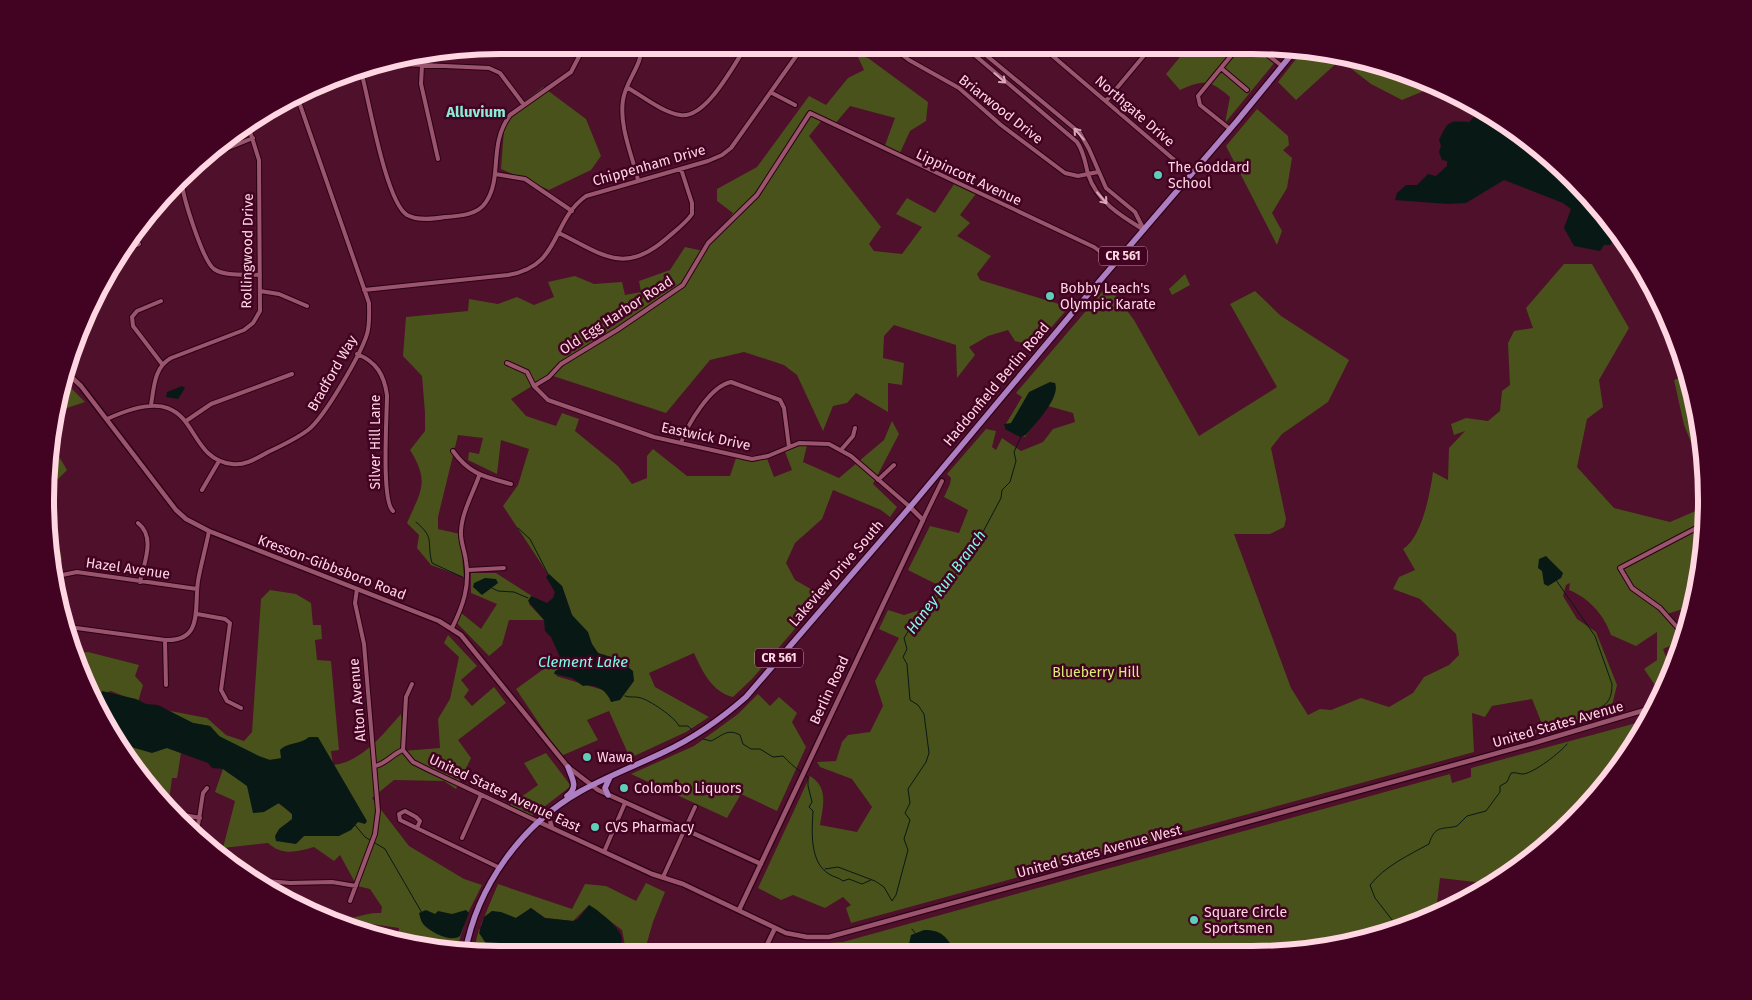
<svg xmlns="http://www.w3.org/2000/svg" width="1752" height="1000" font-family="'Fira Sans',sans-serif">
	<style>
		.green { fill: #49521a }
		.water { fill: #081915 }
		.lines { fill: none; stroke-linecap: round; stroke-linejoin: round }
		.stream { stroke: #081915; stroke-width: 1 }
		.minor-casing { stroke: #2c0014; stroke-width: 6 }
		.tertiary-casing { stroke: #2c0014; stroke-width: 7 }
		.primary-casing { stroke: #2c0014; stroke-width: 8 }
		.minor { stroke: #9a546d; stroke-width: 4 }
		.tertiary { stroke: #9a546d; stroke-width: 4.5 }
		.primary { stroke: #ad7ec2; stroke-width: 5.5 }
		.oneway { stroke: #dca8b9 }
		.poi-dot { fill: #5eceb8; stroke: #420322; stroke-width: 2 }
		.labels { text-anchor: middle; stroke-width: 5; stroke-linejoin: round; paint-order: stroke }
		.shield { fill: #420322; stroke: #c697a8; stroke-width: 1 }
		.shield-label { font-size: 12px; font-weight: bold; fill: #ffd6e2 }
		.street-label { font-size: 14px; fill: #ffd6e2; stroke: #420322 }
		.poi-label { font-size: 14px; fill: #ffd6e2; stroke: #420322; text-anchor: start }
		.park-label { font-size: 14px; fill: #d9f072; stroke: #420322 }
		.neighbourhood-label { font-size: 15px; font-weight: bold; fill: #88ecd6; stroke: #420322 }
		.water-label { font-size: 15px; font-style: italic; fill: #7bfee4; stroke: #420322 }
		.rim { fill: none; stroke: #ffd6e2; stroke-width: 6 }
	</style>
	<rect width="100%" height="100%" fill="#4e102b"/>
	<path class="green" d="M1189,46H1264L1270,50L1284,51L1225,123L1230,97C1210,80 1205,79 1180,90L1166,74Z
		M1303,50L1398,69L1436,86L1402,100L1371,84L1340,60L1296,100L1278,82Z
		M857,55L868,58L928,102L926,121L910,131L899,155L884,148L895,118L850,106L834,125L823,119L809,136L881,227L869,244L874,251L902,254L922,227L896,214L907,198L935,213L956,181L978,191L960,215L970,223L957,236L991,256L977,274L980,280L1069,307L1035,346L1015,341L1008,330L988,336L969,347L975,355L957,378L956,345L894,325L884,336L883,358L904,363L902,385L888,383V412L856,393L847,403L833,406L823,431L797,375L784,365L744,352L710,360L666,413L550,375L511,399L526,416L556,426L562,413L579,419L575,431L618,466L632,484L647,478V456L653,449L687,476H730L737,455L766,456L774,477L792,470L784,449L808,441L803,462L839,478L884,440L892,421L899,434L873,484L897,507L890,517L881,510L833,490L822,519L795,543L786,563L795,580L823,596L752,679L733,697C712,692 702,671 694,653L649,673L655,687L709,717L686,732L630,758L609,711L587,720L598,740L561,756L516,689L559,658L564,667L556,676L603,690L613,702L621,661L598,653L572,615L562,586L548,574L503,506L518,485L529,449L501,440L497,474L468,460L469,452L479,454L483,438L458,435L438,517V529L460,534L464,577L431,565L417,548L419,535L407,523C421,491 430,482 410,450L425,431V413L422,376L403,356L406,317L468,311L469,299L498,304L517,297L534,305L554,297L548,282L575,276L594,284L622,282L625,295L641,292L639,281L670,270L685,247L703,251L733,213L717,201V189L757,167L809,96L826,105L848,78L864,70Z
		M543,87L586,119L601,156L591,170L549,190L501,169L505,116Z
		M1257,109L1288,136L1289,145L1283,150L1292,158L1287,188L1272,213L1282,231L1277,245L1226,146Z
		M1564,264H1592L1629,328L1599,380L1603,407L1587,419L1577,467L1614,508L1670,522L1705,507L1703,560L1692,606L1667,614L1685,636L1684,640L1663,649L1670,667L1674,666L1667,681L1663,682L1664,687L1661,694L1644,669L1657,660V632L1636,646L1611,635C1604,615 1589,598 1569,590L1570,583L1566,585L1563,596L1577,619L1596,632L1617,685L1610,713L1534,735L1531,732L1542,724L1532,699L1492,706L1485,717L1472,713L1474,752L851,923L846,908L851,905L843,897L825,908L793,895L781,900L758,888L810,776C829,788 823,806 820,825L857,832L872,807L852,779L820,767L817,762L836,761L842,742L848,735L870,732L883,706L875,681L899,638L879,629L888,610L904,615L926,608L940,586L908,570L930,526L959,533L968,510L944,497L950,484L951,478L947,474L986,429L996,431L992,447L996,450L1002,438L1021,451L1043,442L1053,429L1075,422L1073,413L1048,406L1025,437L1004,427L1022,397L1016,393L1108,285L1134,320L1199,436L1277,387L1230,304L1255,291L1281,316L1349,360L1328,402L1282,434L1271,448L1286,519L1284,527L1270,534H1234L1291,688L1308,715L1320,709L1331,710L1361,698L1389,707L1413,693L1424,677L1449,665L1459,655L1456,634L1420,599L1393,589L1399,577L1415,570L1403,549C1422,537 1430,494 1433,472L1448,480L1449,448L1465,431L1454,435L1451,424L1466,418L1488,421L1500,411L1502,391L1510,385L1508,343L1514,331L1533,328L1526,308Z
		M1185,274L1190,285L1172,295L1169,289Z
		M1688,374L1706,471L1705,497L1697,457L1684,425L1674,380Z
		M62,379L85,402L58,411Z
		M54,448L67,470L55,482L51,476Z
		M47,518L59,544L62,560L54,562L46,529Z
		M471,573H496L532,596L529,604L544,620H509L502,645L489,656L455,621L460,612L481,629L497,604L471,593Z
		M270,590L296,594L311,603L313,625H321L322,639L315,640L317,660L331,661L339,750L331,751L333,765C362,762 383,734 401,714L403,751L440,748L438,719L450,699L459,657L444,643L448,635L477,666L461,680L469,690L464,697L472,706L494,687L506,703L458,740L471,758L456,789L444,781L394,780L372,798L409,846L464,879L482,885L468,913L456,951L398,940L399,928L365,923L353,930L331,921C349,922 363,912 381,913L382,907L370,889L357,886L340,855L334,861L314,847C297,852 282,856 268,843L223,848L235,801L215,792L223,769C245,785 272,796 292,814V821L304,836L360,816L319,742L282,759L266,760L222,739L210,726L193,723L165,710L207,718L226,735L244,741L252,732L261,599Z
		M88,652L139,665L135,676L143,685L138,702L111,691L93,696L80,674L75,654Z
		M758,694L770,706L779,697L797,713L792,722L806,747L777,811L741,794L727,818L631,774L694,746L738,714Z
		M1651,716L1646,728L1574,822L1505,878L1493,884L1440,878L1436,912L1399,931L1311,951L831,953L829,943L843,942L1450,774L1452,783L1471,777V768L1640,722Z
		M122,742L167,748L181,753L177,778H172L168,808L158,800Z
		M546,753L571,786L531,817L507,807L538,785L524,763Z
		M646,883L665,892L653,922L644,953L626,951L622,930L589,905L573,921L545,918L531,908L516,918L492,911L480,927L498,884L572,909L585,884L606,886L636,901Z
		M479,929L493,954L473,953Z"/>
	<path class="water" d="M1483,108L1552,158L1613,223L1620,234L1610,245H1604L1600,251L1574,246L1564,228L1571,209L1563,203L1504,180L1466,203L1448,204L1395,200L1397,193L1406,185H1417L1428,174L1436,176L1447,166V161L1442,160L1439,152L1441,146L1439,140C1448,122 1447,120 1469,122Z
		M1050,382L1055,383C1061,397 1035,424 1026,435L1020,437L1005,429L1004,424L1011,423L1029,392Z
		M182,386L185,388L178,399L166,397L167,392Z
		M1546,556L1563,573L1561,578L1548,586L1544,584L1542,571L1538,568L1539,559Z
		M549,574L562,586L572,615L588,632L592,644L598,653L618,659L633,671L634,681L620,700L611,702C607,690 596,684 583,686L572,678L554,674L555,671L564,666L551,637L545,631L544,620L528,601L531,596L547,603L553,598L555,592L546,577Z
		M485,578L496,579L498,583L482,595L473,587L474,583Z
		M102,691L136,699L146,704L158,705L193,723L210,726L219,736L259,756L270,760L281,758L280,750C287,742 300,745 309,737H318L367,821L365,824L358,822L351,830L339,836H304L296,844L276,841L275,836L279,829L292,819V814L279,803L264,812L253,813L247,786L223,769L212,768L208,763L167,748L152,753L124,745L93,696L101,694Z
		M589,905C597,909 622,929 622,939C622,943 619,947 618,951L619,954H493L479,933L484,917L492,911L501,912L516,918L531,908L545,918L573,921L578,919Z
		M426,910L435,914L438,911L452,914L466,910L469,913L460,936C452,943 430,932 424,925C420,920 420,916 419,913Z
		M924,930C942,930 947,937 955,952L907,953L911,935Z"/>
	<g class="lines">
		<path class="stream" d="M416,522C436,539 426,541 432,563L462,577
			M518,528L530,539L549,576
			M1556,580L1595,636L1612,684C1612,705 1603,706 1588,714C1582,718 1578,725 1574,730
			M492,588L498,591L514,592L528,598
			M625,696C630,698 635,696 641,698C649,700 675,717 679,726H688L692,730
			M703,739L711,741C722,736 727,728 740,735L743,744L751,749H760L773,757L783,756C789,762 794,767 801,772
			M804,774L808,777V786L812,802L809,807L813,811C812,830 809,862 829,874C833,877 838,877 843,881L849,879L862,884L871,880
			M355,825L365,837L385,849L422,913
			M825,869L838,867L875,881L884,887L892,901L896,895L908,850L904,839L910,820L905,813L910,803L908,789L926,762L929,753L924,714L918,705L910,700L907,664L903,657L907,649L904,638L909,630L915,628L955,575L970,550L976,545L1001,498L1002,490L1010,482L1016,461L1014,452L1021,437
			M912,929L915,933
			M1400,930L1375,898L1370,885C1385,866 1409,855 1429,844C1435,824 1443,830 1457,826L1467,816L1486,811L1500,792V786L1507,782L1511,773C1516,772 1519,774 1523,774C1534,773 1561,752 1567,744"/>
		<defs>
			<path id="minor" d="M575,45L584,48
				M785,45L798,54
				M896,45L901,54L909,60L959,88L1001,125L1065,173L1078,176L1098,172
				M964,46L1077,142C1084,152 1085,162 1088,174C1097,202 1121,216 1144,230
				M975,46L1080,133L1089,149L1106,188L1135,212L1144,230
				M1041,46L1192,175
				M1256,46L1282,66
				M642,47C657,50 679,59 690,45
				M1051,54L1059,46
				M422,65L421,84L438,159
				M1221,68L1247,90
				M362,75C369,101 386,202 407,215C418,221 433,219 445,217C459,216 478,215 486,202C503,176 488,145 510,115L571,72L585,45
				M339,77H352L400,64L489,68L500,73L524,105
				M628,88C644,97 662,112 680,115C706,120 734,64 747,45
				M772,93L795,105
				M1106,101L1152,46
				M1230,129L1200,105L1198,96L1239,46
				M214,149H226L253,138
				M495,174L525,179L572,211
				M638,180C632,155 619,126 623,100C626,80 642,66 642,45
				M182,183C183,198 203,261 214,269C226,277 246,274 260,275
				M559,233C602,254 624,276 667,238C675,231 686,223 692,214V203L681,169
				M120,251L139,244
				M364,290L508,275C562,266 550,222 586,196L708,161L722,155L731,148L804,45
				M260,291L279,294L307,306
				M161,301L137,311L132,317L133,326L162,364
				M357,354C377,362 384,375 387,395C387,415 381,501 393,511
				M507,363L527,372L534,386L548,400L654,437L752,459L768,456L799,443L829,444L851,456L910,507
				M534,386L549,377L561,364L617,330L683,285L708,243L757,195L810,113L1094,247L1116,263
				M151,405C154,388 154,367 171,358L244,330L253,323L260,311L259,160L248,125
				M107,419C205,374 178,458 232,464C245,466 257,458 268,452C281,446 296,439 308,430C324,418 361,354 367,334C370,324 369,314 369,303L298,99
				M186,421L211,404L292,374
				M681,443C688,424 710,386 731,382L780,400L784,408L789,447
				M841,450L853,436L855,428
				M453,451C469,474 485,477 511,484
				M878,480L894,465
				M202,490L219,461
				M923,520L942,481
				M138,523C156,537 144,563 140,582
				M468,570L504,568
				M57,576L77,572L197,589
				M197,614L225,619L230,623L221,690L227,701L241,708
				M69,627L165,640C204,642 194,607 198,581C201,564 206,547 209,531
				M452,628C463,606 470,586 466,561C465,551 460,541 461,531C462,512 473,493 479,476
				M1685,636L1660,608L1632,588L1620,568L1704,524
				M165,640L166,685
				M403,750L413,762L429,770L539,822
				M403,750L406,697L412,684
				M375,766C386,764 392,754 403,750
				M174,813L200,818
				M417,828L420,821L416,817L405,811L399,814L400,820L500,868
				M197,832L203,793L207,788
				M462,838L481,795
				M604,852L625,803
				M663,877L695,807
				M255,880L290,883L332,882L356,886
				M350,901L375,834L378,811L364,644L355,603L357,589"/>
			<path id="tertiary" d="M65,371L81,386L176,510L186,519L209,531L439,621L461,635L568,767L598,790L761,864
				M548,813L552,828
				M539,822L652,874L683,884L786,933L807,937H829L1534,743L1655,707
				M739,910L923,520L910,507
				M763,953L775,928"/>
			<path id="primary" d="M608,795L605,788L610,777
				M567,796C579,787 572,779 568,767
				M465,953C477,886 522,824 581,791C608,776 637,765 664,752C694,738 721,719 746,697L916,500L1079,305L1237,121L1296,49"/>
		</defs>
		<use href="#minor" class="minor-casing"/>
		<use href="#tertiary" class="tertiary-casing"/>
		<use href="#primary" class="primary-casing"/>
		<use href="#minor" class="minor"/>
		<use href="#tertiary" class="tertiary"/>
		<use href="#primary" class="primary"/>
	</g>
	<defs><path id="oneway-shaft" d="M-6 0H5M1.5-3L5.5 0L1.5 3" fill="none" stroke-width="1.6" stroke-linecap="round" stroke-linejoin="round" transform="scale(1.25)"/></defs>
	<g class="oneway">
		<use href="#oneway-shaft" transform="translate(1000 78) rotate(41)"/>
		<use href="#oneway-shaft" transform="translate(1079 134) rotate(-131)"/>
		<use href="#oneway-shaft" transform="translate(1102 198) rotate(49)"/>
	</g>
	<g class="poi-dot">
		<circle cx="1158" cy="175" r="5"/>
		<circle cx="1050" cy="296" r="5"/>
		<circle cx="587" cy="757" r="5"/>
		<circle cx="624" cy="788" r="5"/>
		<circle cx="595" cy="827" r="5"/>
		<circle cx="1194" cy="920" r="5"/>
	</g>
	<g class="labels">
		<g class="shield">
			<rect x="1099" y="246.5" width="48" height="19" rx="4"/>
			<rect x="755" y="648.5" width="48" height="19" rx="4"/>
		</g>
		<g class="shield-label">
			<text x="1123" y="260">CR 561</text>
			<text x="779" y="662">CR 561</text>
		</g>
		<g class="street-label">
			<text transform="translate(1001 109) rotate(38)" y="5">Briarwood Drive</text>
			<text transform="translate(1135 111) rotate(41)" y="5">Northgate Drive</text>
			<text transform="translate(649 165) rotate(-16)" y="5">Chippenham Drive</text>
			<text transform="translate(969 177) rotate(25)" y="5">Lippincott Avenue</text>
			<text transform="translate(247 251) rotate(-89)" y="5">Rollingwood Drive</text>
			<text transform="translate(616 315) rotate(-33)" y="5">Old Egg Harbor Road</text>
			<text transform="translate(332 373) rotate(-60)" y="5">Bradford Way</text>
			<text transform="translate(996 384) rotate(-50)" y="5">Haddonfield Berlin Road</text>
			<text transform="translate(706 436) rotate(12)" y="5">Eastwick Drive</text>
			<text transform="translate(375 442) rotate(-90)" y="5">Silver Hill Lane</text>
			<text transform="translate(332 567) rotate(21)" y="5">Kresson-Gibbsboro Road</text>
			<text transform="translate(128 568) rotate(8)" y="5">Hazel Avenue</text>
			<text transform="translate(836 573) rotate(-49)" y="5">Lakeview Drive South</text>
			<text transform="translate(829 690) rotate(-65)" y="5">Berlin Road</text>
			<text transform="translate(357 700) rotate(-95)" y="5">Alton Avenue</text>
			<text transform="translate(1558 724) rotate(-16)" y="5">United States Avenue</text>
			<text transform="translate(505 793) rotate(25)" y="5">United States Avenue East</text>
			<text transform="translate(1099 851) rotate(-15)" y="5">United States Avenue West</text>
		</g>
		<g class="poi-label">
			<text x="1168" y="172">The Goddard<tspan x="1168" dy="16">School</tspan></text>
			<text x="1060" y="293">Bobby Leach's<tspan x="1060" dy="16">Olympic Karate</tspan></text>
			<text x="597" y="762">Wawa</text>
			<text x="634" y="793">Colombo Liquors</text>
			<text x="605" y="832">CVS Pharmacy</text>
			<text x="1204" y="917">Square Circle<tspan x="1204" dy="16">Sportsmen</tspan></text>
		</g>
		<g class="park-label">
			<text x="1096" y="677">Blueberry Hill</text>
		</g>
		<g class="neighbourhood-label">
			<text x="476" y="117">Alluvium</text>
		</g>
		<g class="water-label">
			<text transform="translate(946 582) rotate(-54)" y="5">Haney Run Branch</text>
			<text x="583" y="667">Clement Lake</text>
		</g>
	</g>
	<path d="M0 0H1752V1000H0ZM500 54H1252A446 446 0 0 1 1698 500V500A446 446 0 0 1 1252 946H500A446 446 0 0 1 54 500V500A446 446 0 0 1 500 54Z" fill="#420322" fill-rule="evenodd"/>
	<path class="rim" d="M500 54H1252A446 446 0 0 1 1698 500V500A446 446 0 0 1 1252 946H500A446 446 0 0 1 54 500V500A446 446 0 0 1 500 54Z"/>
</svg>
